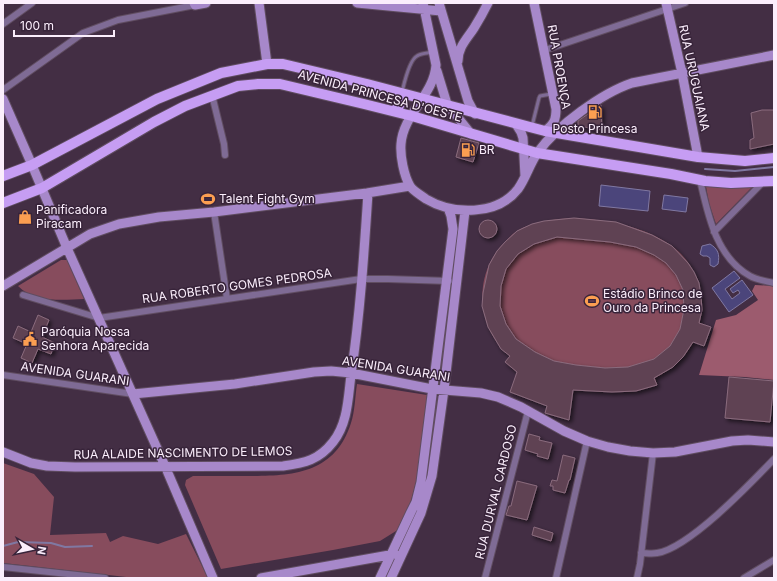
<svg xmlns="http://www.w3.org/2000/svg" width="777" height="581" font-family="Inter,sans-serif">
	<style>
		.green { fill: #874c5d }
		.forest { fill: #9c5b6e }
		.water { fill: #4b457b; stroke: #8078a2 }
		.lines { fill: none; stroke-linecap: round; stroke-linejoin: round }
		.stream { stroke: #8078a2; stroke-width: 2 }
		.building { fill: #5f4253; stroke: #8a6b7d; fill-rule: evenodd; filter: url(#shadow) }
		.lane-casing { stroke: #604d61; stroke-width: 5 }
		.street-casing { stroke: #604d61; stroke-width: 8 }
		.secondary-casing { stroke: #604d61; stroke-width: 11 }
		.primary-casing { stroke: #604d61; stroke-width: 12 }
		.lane { stroke: #7f6b95; stroke-width: 3 }
		.street { stroke: #7f6b95; stroke-width: 6 }
		.secondary { stroke: #a788ca; stroke-width: 9 }
		.primary { stroke: #c69df3; stroke-width: 10 }
		.labels { text-anchor: middle; stroke-width: 3; stroke-linejoin: round; paint-order: stroke }
		.street-label { font-size: 12px; fill: #fbeefc; stroke: #38243a }
		.poi-label { font-size: 12px; fill: #fbeefc; stroke: #38243a; text-anchor: start }
	</style>
	<defs>
		<filter id="shadow"><feDropShadow dx="2.5" dy="2.5" stdDeviation="2" flood-color="#0009"/></filter>
	</defs>
	<rect width="100%" height="100%" fill="#432e44"/>
	<path class="green" d="M705,181L757,182L716,224L709,203Z
		M574,218C608,220 644,226 672,246C696,263 705,293 700,321C699,326 698,332 696,336C688,355 673,369 655,378L657,385L636,391L612,392L573,390L517,372L505,362L510,356C477,329 473,278 501,246C506,241 511,235 517,231C534,221 555,219 574,218Z
		M61,260H67L84,299C62,300 35,303 18,286Z
		M357,384L427,395L419,471L409,508L401,527L396,531L380,541L333,550L221,569L185,485L186,480L193,476C211,476 229,476 248,476C292,476 335,474 351,423C355,411 355,397 357,384Z
		M3,463L34,474L54,497L50,535L106,533L110,542L123,536L158,544L186,534L208,578H135L3,563Z"/>
	<path class="forest" d="M755,285L774,286V380L744,377L699,375L716,320L736,315L758,300L752,291Z"/>
	<path class="water" d="M601,185L650,191L648,211L599,206Z
		M664,195L688,198L686,212L662,209Z
		M710,244C718,249 720,254 718,264L714,267L710,265V258L707,256H703L700,254L702,246Z
		M734,271L740,278L725,289L732,299L740,293L738,290L733,293L730,289L742,280L753,295L729,312L712,288Z"/>
	<g class="lines">
		<path class="stream" d="M705,169L735,171L774,167
			M3,546L18,542L51,543L65,547L92,546"/>
	</g>
	<path class="building" d="M601,105L602,130L578,126V121Z
		M762,110H774V144L750,149V140L754,138L751,113Z
		M461,138L479,143L473,162L456,157Z
		M574,218L616,222L652,235L672,246L688,263L694,272L699,283L701,296L702,310L699,323L711,327L704,346L693,342L683,357L673,367L654,378L657,385L636,391L612,392L573,390L569,420L545,413L547,406L510,392L517,372L505,362L510,356L501,349L488,327L482,306L483,293L489,265L497,251L505,242L517,231L532,224L544,221ZM557,237L610,242L636,247L654,255L666,263L676,275L683,290L684,309L680,329L670,346L654,359L628,367L605,368L576,365L554,361L535,352L516,339L506,324L500,306L501,286L506,269L518,254L534,244Z
		M479 229a9 9 0 1 1 18 0a9 9 0 1 1-18 0Z
		M38,315L49,320L42,337L55,343L51,354L38,349L32,363L21,358L27,344L13,338L18,326L31,332Z
		M729,377L774,381L770,422L725,418Z
		M529,434L540,437L539,440L552,443L548,459L537,456L538,454L525,450Z
		M563,455L575,458L570,480H569L565,493L553,490V486H550L552,480L557,481Z
		M517,481L537,486L527,520L506,515L509,506H511Z
		M534,527L553,533L551,541L532,535Z"/>
	<g class="lines">
		<defs>
			<path id="lane" d="M402,92C404,84 409,60 417,56C421,53 428,53 433,52
				M532,126L539,98L540,96L551,94"/>
			<path id="street" d="M3,24L32,3
				M545,50L685,3
				M3,90L83,33L118,20L195,5
				M212,95L224,144L225,155
				M700,180C708,215 716,257 750,276C757,280 766,281 774,283
				M214,212L227,299
				M714,232L763,182
				M23,295L99,318L361,279H388L449,281
				M3,375L133,394
				M641,553C646,553 652,554 657,553C689,548 750,484 774,459
				M3,567L105,578
				M485,578L528,411
				M556,578L587,441
				M637,578L640,564L653,453
				M744,578L774,560"/>
			<path id="secondary" d="M194,3L195,5L206,3
				M259,3L267,64
				M357,3L441,11
				M423,3L436,65C434,95 403,114 401,144C400,156 404,176 410,186C413,191 421,195 426,199C453,215 497,216 518,189C526,178 530,163 538,152C557,126 602,93 632,83L774,55
				M439,3L468,101L475,114
				M534,3L556,109C556,120 554,124 545,131
				M666,3L682,73L698,157
				M458,61C458,47 467,39 474,28C479,20 484,11 488,3
				M437,71L447,104L471,134
				M3,99L32,165L67,248L165,466L213,578
				M516,124L521,132L523,138L525,176
				M3,286L90,234L119,224L159,217L214,212L367,193L410,186
				M133,394L235,384L314,372L331,371L351,373L432,389L481,393L498,397L521,407L564,431L587,441L608,447L630,451L653,453L675,452L732,441L748,440L774,442
				M3,452L31,463L47,466L75,467L283,466C305,463 319,460 333,442C348,423 348,398 351,375C360,315 364,254 368,193
				M261,578L395,554
				M380,578L411,512L416,502L421,482L453,229L451,216L448,208
				M391,578L421,513L432,476L444,390L465,211"/>
			<path id="primary" d="M394,111C401,106 402,101 398,93
				M3,176L32,165L157,99L221,73L267,64H283L367,84L545,131L698,157L745,161L774,158
				M3,203L42,188L154,122L185,106L238,86L258,84H280L364,104L412,116L537,153L671,174L705,181L731,183L774,181"/>
		</defs>
		<use href="#lane" class="lane-casing"/>
		<use href="#street" class="street-casing"/>
		<use href="#secondary" class="secondary-casing"/>
		<use href="#primary" class="primary-casing"/>
		<use href="#lane" class="lane"/>
		<use href="#street" class="street"/>
		<use href="#secondary" class="secondary"/>
		<use href="#primary" class="primary"/>
	</g>
	<defs>
		<symbol id="fuel-bare" viewBox="-9 -9 18 18"><path d="M-5.5-6h7V0h2V4h1.3V-2.5L3-4.5l.8-.8L6-3V5H2.5V1h-1V6h-7ZM-4.2-4.7v3.2H.2V-4.7Z" fill="#fb9e51" stroke="#38243a" stroke-width="2.5" paint-order="stroke"/></symbol>
		<symbol id="stadium-bare" viewBox="-9 -9 18 18"><path d="M0-5a6.5 5 0 1 0 0 10a6.5 5 0 1 0 0-10ZM-3.5-1.8h7v3.6h-7Z" fill="#fb9e51" stroke="#38243a" stroke-width="2.5" paint-order="stroke"/></symbol>
		<symbol id="shop-bare" viewBox="-9 -9 18 18"><path d="M-5-2.5h2.3a2.7 3.5 0 0 1 5.4 0H5L5.5 6h-11ZM-1.5-2.5h3a1.5 2.3 0 0 0-3 0Z" fill="#fb9e51" stroke="#38243a" stroke-width="2.5" paint-order="stroke"/></symbol>
		<symbol id="civic-bare" viewBox="-9 -9 18 18"><path d="M-.6-6.5H3V-4.5H.6V-3L4-1V1h2V6H-6V1h2V-1L-.6-3ZM-1.2 2.5V6h2.4V2.5Z" fill="#fb9e51" stroke="#38243a" stroke-width="2.5" paint-order="stroke"/></symbol>
	</defs>
	<g fill-rule="evenodd">
		<use href="#fuel-bare" x="585" y="102" width="20" height="20"/>
		<use href="#fuel-bare" x="458" y="140" width="20" height="20"/>
		<use href="#stadium-bare" x="198" y="189" width="20" height="20"/>
		<use href="#shop-bare" x="15" y="207" width="20" height="20"/>
		<use href="#stadium-bare" x="582" y="291" width="20" height="20"/>
		<use href="#civic-bare" x="20" y="329" width="20" height="20"/>
	</g>
	<g class="labels">
		<g class="street-label">
			<text transform="translate(559 67) rotate(80)" y="4">RUA PROENÇA</text>
			<text transform="translate(694 78) rotate(78)" y="4">RUA URUGUAIANA</text>
			<text transform="translate(380 96) rotate(15)" y="4">AVENIDA PRINCESA D'OESTE</text>
			<text transform="translate(237 286) rotate(-8)" y="4">RUA ROBERTO GOMES PEDROSA</text>
			<text transform="translate(396 369) rotate(9)" y="4">AVENIDA GUARANI</text>
			<text transform="translate(75 374) rotate(8)" y="4">AVENIDA GUARANI</text>
			<text transform="translate(183 453) rotate(-1)" y="4">RUA ALAIDE NASCIMENTO DE LEMOS</text>
			<text transform="translate(496 492) rotate(-76)" y="4">RUA DURVAL CARDOSO</text>
		</g>
		<g class="poi-label">
			<text x="595" y="133" text-anchor="middle">Posto Princesa</text>
			<text x="479" y="154">BR</text>
			<text x="219" y="203">Talent Fight Gym</text>
			<text x="36" y="214">Panificadora<tspan x="36" dy="14">Piracam</tspan></text>
			<text x="603" y="298">Estádio Brinco de<tspan x="603" dy="14">Ouro da Princesa</tspan></text>
			<text x="41" y="336">Paróquia Nossa<tspan x="41" dy="14">Senhora Aparecida</tspan></text>
		</g>
	</g>
	<rect width="777" height="581" fill="none" stroke="#fbeefc" stroke-width="8"/>
	<g transform="translate(32 549) rotate(99)" stroke="#38243a" stroke-width="3" paint-order="stroke">
	<path d="M0-3L7 15L0 10L-7 15Z" fill="#fbeefc"/>
	<text y="-6" font-size="11" font-weight="bold" text-anchor="middle" fill="#fbeefc">N</text>
	</g>
	<path d="M14 30v6h100v-6" fill="none" stroke="#fbeefc" stroke-width="2"/>
	<text x="20" y="30" font-size="12" fill="#fbeefc" stroke="#38243a" stroke-width="3" paint-order="stroke">100 m</text>
</svg>
